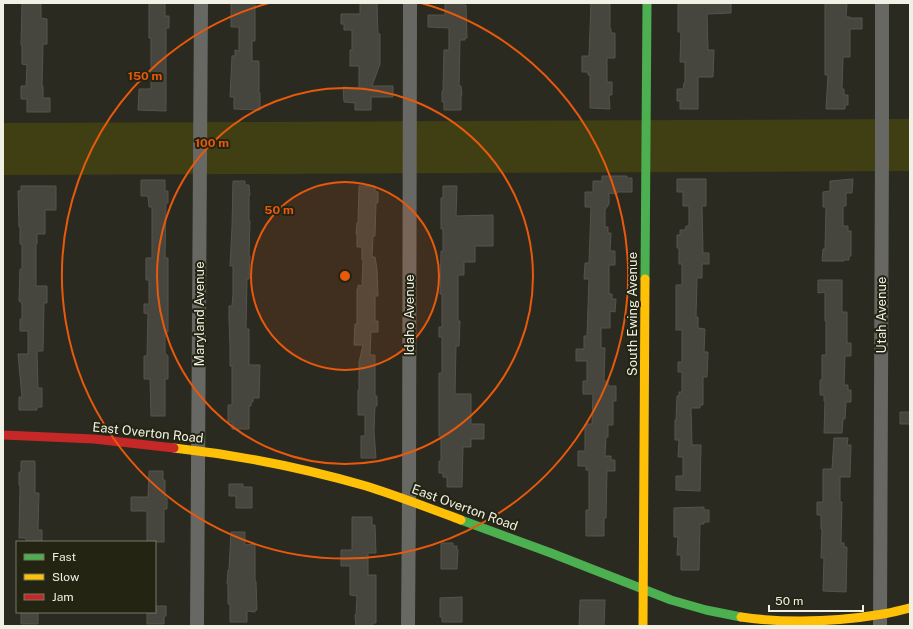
<svg xmlns="http://www.w3.org/2000/svg" width="913" height="629" font-family="'Public Sans',sans-serif">
	<style>
		.green { fill: #403f14 }
		.building { fill: #46463e; stroke: #54544c }
		.lines { fill: none; stroke-linecap: round; stroke-linejoin: round }
		.street { stroke: #676763; stroke-width: 14 }
		.fast { stroke: #4caf50; stroke-width: 9 }
		.slow { stroke: #ffc107; stroke-width: 9 }
		.jam { stroke: #c62828; stroke-width: 9 }
		.ring { fill: none; stroke: #e8590c; stroke-width: 2 }
		.labels { text-anchor: middle; stroke-width: 4; stroke-linejoin: round; paint-order: stroke }
		.street-label { font-size: 13px; fill: #f0f0e5; stroke: #242413 }
		.centre { fill: #e8590c; stroke: #242413; stroke-width: 2 }
		.ring-label { font-size: 12px; text-anchor: middle; font-weight: bold; fill: #e8590c; stroke: #242413; stroke-width: 4; stroke-linejoin: round; paint-order: stroke }
	</style>
	<rect width="100%" height="100%" fill="#2a2a21"/>
	<path class="green" d="M910,119V171L3,175V123Z"/>
	<path class="building" d="M22,3H41V18L47,19V44H43L42,86H43V98H50V112H27V99H21V86H26L27,65L22,64V45H21Z
		M149,3H165V16H169V28H166V111L138,110L139,89H151V38H149Z
		M231,3H255V41H252V61H259V93H260V110L234,109V97H230L232,56H235V50L239,51V27H231Z
		M360,3H377L378,34H380V64L372,86H393V97H371V110H355V103L344,102L343,87L359,88V66H350V50H352V30H344V24H341V14H360Z
		M445,3H462V5H466L467,38H465V40H460L459,86H461L462,95H461V110H444V102H442V91H443L444,50H449V28L428,27V15H445Z
		M591,3H610V29H611V33H615V58H607V82H612V95H609L610,109L590,108V75H588V72H582V56H589Z
		M678,3H731V13L707,14L708,50H714L713,77H698V109H680V101H677V89H683L684,83H685V62H680L681,32H678Z
		M825,3H847L846,17H850V18H862V29H850V57H843L842,89H844V95H848V105H845V109H826L828,75H825Z
		M602,176H627V178H632V192H617V194L609,193V204L605,210V227H608V233H611L610,251H615V265H609V294H612V299H616L615,312L610,311V328H601V348H605L604,381H608V386H616V401H613V425H608V437H606L605,456H611V460H615V471H607L606,518H604V536H586V510H589V470H586V466H578V451H585V424H592L593,394H583V381H587V361H576V349H584V336H587L589,279H584L585,263H589L591,207H585V192H593V181H602Z
		M677,179H706V206H702L703,253H709V264H702V278H697L696,317H698V328L705,329L704,352H708L707,377H703V405H700V408H691L692,445H701L700,491L676,490V476H683V457H678L679,440H675V420H676L677,396H679V392H682V372H678V362H682V330H676V285H682V264H679V248H677V235H680V230H685L686,226H689V206H683V192H677Z
		M853,179L852,193H846V206H843V226H848V231H851V256H849V260H844V261H822L823,249H825L826,207H823V192L830,191V181Z
		M141,180H165V191H168V203H166L165,258H168V332H165V353L168,356V379H165V416H151L150,379H144V356H147L148,314L144,313V304H149V280H146V258H152V207H149L148,196H141Z
		M233,181H245V185H249L250,195H249V221H250L249,256H250L249,279H247L246,329H249V365H260L259,398H253V402H251V406H249V429H232V422H228V405H232V366H230V346L229,319V306H232L233,294V266H230L232,227Z
		M21,186H56V210H45V234H37V244H36V286H47V303H44L43,351H37L38,388H42V407H37V410H19V397H22L18,354H28V331H20V319H22V303L19,301L20,269H22V244H20V227H19L18,191H21Z
		M359,186H375V191L378,192V203H376L375,236H373L372,257H375L377,269L378,296H375V321H378V332H371L370,355H375V396H377V406H375L374,431L376,458H361V436H365V415H358V390H359V362L363,345H354L355,324H357V289H358V285L362,286L363,260H362V247H357V234H356L357,223H358Z
		M443,186H457L456,216L493,215V246H475V262H464V275H458V321H460L459,346H456L455,394H471V424H484V439H471V447H463L462,487H447V477H443V473H439V461H441V436H439V373H442V337H439V327H442V294H440L441,251H443V229H441V198H443Z
		M818,280H842V312H847V343H851V356H845L844,385H848V390H851V402H846L845,419H843L842,433H824L825,401H824V395H820V380H822V355H826V321H825V292L818,293Z
		M900,412H910V424H900Z
		M834,438H848L847,445H851L850,477H840V502H842L841,543H844V547H847L846,592L823,591L824,558H821L822,529H821V515H817V502H823V469H832Z
		M21,461H35V493H39L38,530H42V542H26V538H19L20,485H19V472H21Z
		M149,471H163V480H165V498H167V509H164V542H147V511H131V497H148Z
		M229,484H243V487H252V508H236V496H229Z
		M704,507V510H709V522H704V524H700L699,570H681V555H677L678,537H674V508Z
		M352,517H372V525H375L376,553H368V575H376V623H373V626H356L355,615H356L357,596L350,595V566H341V550H352Z
		M231,532H245V545L255,544V581H256L257,610H255V612L247,611V622H230V604H228V584H227L228,570H229Z
		M441,543H453V546H457V550H458L457,569H441Z
		M462,597V622H442V617H440V598Z
		M580,600H605L604,626H579Z
		M155,606H166V616H164V624H147V612H155Z
		M21,612H38V624H21Z"/>
	<g class="lines">
		<path class="street" d="M197,626L201,3
			M408,626L409,501L410,3
			M880,626L882,154V3"/>
		<path class="fast" d="M645,279L647,3
			M461,520L551,553L671,600L706,610L741,617"/>
		<path class="slow" d="M174,448C239,455 303,468 366,486C398,496 429,508 461,520
			M741,617C790,624 835,622 883,614C892,613 901,610 910,608
			M643,626L645,279"/>
		<path class="jam" d="M3,435L94,439L174,448"/>
	</g>
	<circle cx="345" cy="276" r="94" fill="#e8590c" fill-opacity=".12"/>
	<g class="ring">
		<circle cx="345" cy="276" r="94"/>
		<circle cx="345" cy="276" r="188"/>
		<path d="M421 3A283 283 0 1 1 269 3"/>
	</g>
	<g class="labels">
		<g class="street-label">
			<text transform="translate(199 314) rotate(-90)" y="5">Maryland Avenue</text>
			<text transform="translate(632 314) rotate(-90)" y="5">South Ewing Avenue</text>
			<text transform="translate(409 315) rotate(-90)" y="5">Idaho Avenue</text>
			<text transform="translate(881 315) rotate(-90)" y="5">Utah Avenue</text>
			<text transform="translate(148 432) rotate(6)" y="5">East Overton Road</text>
			<text transform="translate(465 507) rotate(20)" y="5">East Overton Road</text>
		</g>
	</g>
	<circle cx="345" cy="276" r="6" class="centre"/>
	<g class="ring-label">
		<text x="145" y="80">150 m</text>
		<text x="212" y="147">100 m</text>
		<text x="279" y="214">50 m</text>
	</g>
	<rect width="913" height="629" fill="none" stroke="#f0f0e5" stroke-width="8"/>
	<rect x="16" y="541" width="140" height="72" fill="#242413" stroke="#767667"/>
	<rect x="24" y="554" width="20" height="6" fill="#4caf50" stroke="#767667"/>
	<text x="52" y="561" font-size="12" fill="#f0f0e5">Fast</text>
	<rect x="24" y="574" width="20" height="6" fill="#ffc107" stroke="#767667"/>
	<text x="52" y="581" font-size="12" fill="#f0f0e5">Slow</text>
	<rect x="24" y="594" width="20" height="6" fill="#c62828" stroke="#767667"/>
	<text x="52" y="601" font-size="12" fill="#f0f0e5">Jam</text>
	<path d="M769 605v6h94v-6" fill="none" stroke="#f0f0e5" stroke-width="2"/>
	<text x="775" y="605" font-size="12" fill="#f0f0e5" stroke="#242413" stroke-width="3" paint-order="stroke">50 m</text>
</svg>
